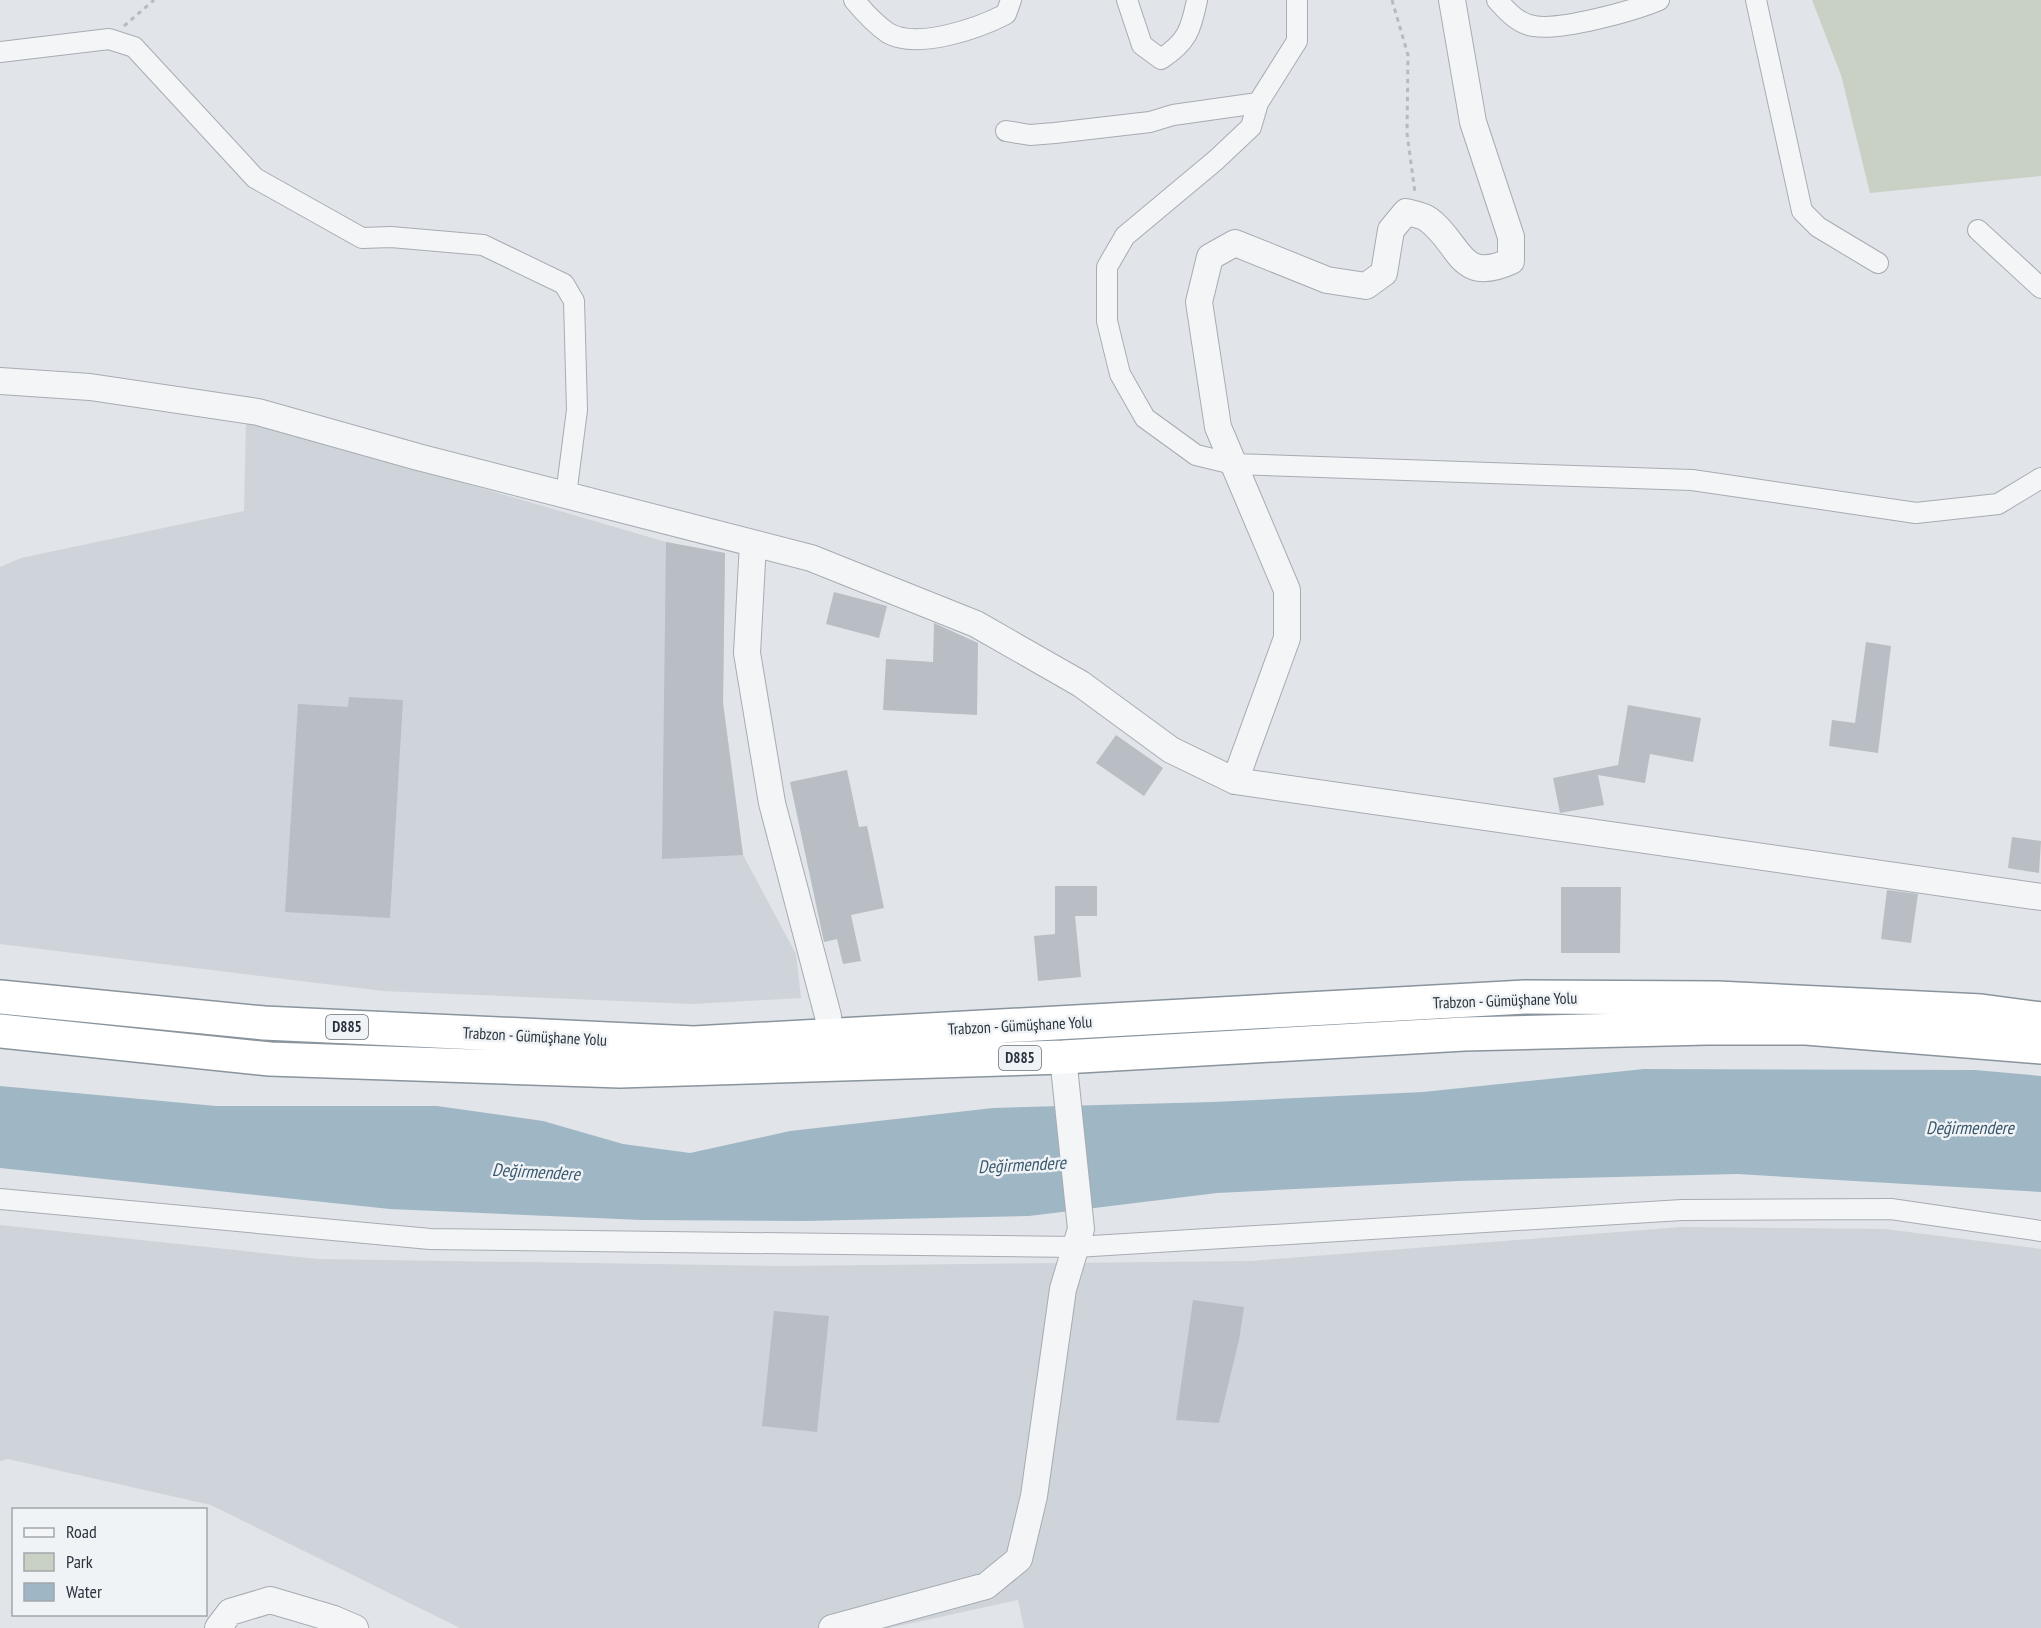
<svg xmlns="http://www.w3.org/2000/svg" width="2041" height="1628" font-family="'PT Sans Narrow',sans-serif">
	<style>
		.built { fill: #cfd4da }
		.green { fill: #c8d1c3 }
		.water { fill: #9fb6c4 }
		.building { fill: #b8bec4 }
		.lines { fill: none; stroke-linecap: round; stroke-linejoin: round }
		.minor-casing { stroke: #a7acb2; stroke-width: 22 }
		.tertiary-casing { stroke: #a7acb2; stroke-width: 28 }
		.trunk-casing { stroke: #89949d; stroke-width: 36 }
		.path { stroke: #b7bbc0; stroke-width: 3; stroke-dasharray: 4.5 4.5; stroke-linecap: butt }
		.minor { stroke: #f3f5f7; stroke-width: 20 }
		.tertiary { stroke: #f3f5f7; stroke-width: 26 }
		.trunk { stroke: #fff; stroke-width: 33 }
		.labels { text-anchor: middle; stroke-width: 5; stroke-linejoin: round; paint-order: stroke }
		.shield { fill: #f0f3f6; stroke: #666d75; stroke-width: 1.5 }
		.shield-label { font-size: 15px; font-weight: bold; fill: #2b343e }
		.street-label { font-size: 16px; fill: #2b343e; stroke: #f0f3f6 }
		.water-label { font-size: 18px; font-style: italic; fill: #39586d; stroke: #f0f3f6 }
	</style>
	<rect width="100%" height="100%" fill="#e1e4e8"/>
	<path class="built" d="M246,421L348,449L666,542L725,553L723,703L743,855L796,954L801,998L692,1004L383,991L0,944V567L21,558L244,511Z
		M0,1225L318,1259L783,1266L1251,1261L1681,1227L1885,1229L2041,1249V1628H1024L1018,1600L889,1628H460L211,1505L8,1459L0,1461Z"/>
	<path class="green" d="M1812,0H2041V176L1870,193L1841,75Z"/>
	<path class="water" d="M1644,1069L1975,1070L2041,1076V1192L1737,1174L1458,1181L1217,1193L1029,1216L804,1221L642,1220L390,1209L0,1168V1086L216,1106H437L543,1121L623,1144L690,1153L790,1131L993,1108L1213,1102L1423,1092Z"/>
	<path class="building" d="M666,542L725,553L723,703L743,855L662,859Z
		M834,592L887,606L879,638L826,624Z
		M934,623L978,643L977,715L883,710L886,659L933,662Z
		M1866,642L1891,646L1878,753L1829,746L1832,720L1855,723Z
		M349,697L403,700L390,918L285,912L298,704L348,707Z
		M1628,705L1701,718L1693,762L1650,754L1645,783L1598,775L1604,805L1560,813L1553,778L1618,765Z
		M1116,735L1163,768L1144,796L1096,763Z
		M847,770L859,827L867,826L884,908L851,915L861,961L843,964L837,939L824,942L790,782Z
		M2012,837L2041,841L2039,873L2008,868Z
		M1055,886H1097V916H1075L1081,977L1038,981L1034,936L1055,934Z
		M1561,887H1621L1620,953H1561Z
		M1887,890L1918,894L1911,943L1881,939Z
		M1193,1300L1244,1307L1239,1340L1219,1423L1176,1420Z
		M774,1311L829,1316L817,1432L762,1426Z"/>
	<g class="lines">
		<defs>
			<path id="minor" d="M854,0C864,12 875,24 888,33C917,50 979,28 1006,14L1011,0
				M1127,0L1142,45L1161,59C1187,42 1191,30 1197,0
				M1297,0V41L1258,103L1251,127L1216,160L1125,236L1107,267V321L1120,374L1145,418L1196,455L1233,464L1692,480L1916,513L1998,504L2041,478
				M1497,0C1507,11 1518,24 1534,26C1560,31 1633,11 1659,0
				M1756,0L1802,211L1818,227L1878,263
				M0,52L109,39L134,47L255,178L362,238L391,237L483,245L564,284L574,301L577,410L566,495
				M1006,131L1030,135L1055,133L1150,122L1173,115L1258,103
				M1978,230L2041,288
				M0,1199L430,1239L1076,1247L1682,1210L1891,1209L2041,1231"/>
			<path id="tertiary" d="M0,381L90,387L258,412L418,457L811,558L976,624L1081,684L1171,750L1235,781L2041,897
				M753,543L747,653L772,803L828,1016L830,1035
				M1235,781L1287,638V590L1218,427L1199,302L1210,257L1235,243L1327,280L1366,286L1384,273L1391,230L1406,212C1413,214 1423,215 1429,220C1461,244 1459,285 1511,261V237L1473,122L1452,0
				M218,1628L230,1612L270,1600L334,1619L355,1628
				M832,1628L986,1586L1019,1559L1034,1496L1063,1289L1081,1229L1063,1057"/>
			<path id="trunk" d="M0,997L264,1023L694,1043L1525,997L1717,998L1981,1011L2041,1019
				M0,1031L270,1059L620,1071L1063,1057L1464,1034L1707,1028H1806L2041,1047"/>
		</defs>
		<use href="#minor" class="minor-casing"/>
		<use href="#tertiary" class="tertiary-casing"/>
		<use href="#trunk" class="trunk-casing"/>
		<path class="path" d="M1392,0L1408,55L1407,133L1415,193
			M124,26L154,0"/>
		<use href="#minor" class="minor"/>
		<use href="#tertiary" class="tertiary"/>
		<use href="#trunk" class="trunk"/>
	</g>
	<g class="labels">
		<g class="shield">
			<rect x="326" y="1015" width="42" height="24" rx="4.5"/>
			<rect x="999" y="1046" width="42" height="24" rx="4.5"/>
		</g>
		<g class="shield-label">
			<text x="347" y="1032">D885</text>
			<text x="1020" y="1063">D885</text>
		</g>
		<g class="street-label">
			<text transform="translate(1505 1000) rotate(-2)" y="6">Trabzon - Gümüşhane Yolu</text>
			<text transform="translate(1020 1025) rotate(-3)" y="6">Trabzon - Gümüşhane Yolu</text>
			<text transform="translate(535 1036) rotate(3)" y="6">Trabzon - Gümüşhane Yolu</text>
		</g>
		<g class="water-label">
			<text x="1970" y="1134">Değirmendere</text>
			<text transform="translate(1022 1165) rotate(-3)" y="6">Değirmendere</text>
			<text transform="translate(536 1172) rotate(3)" y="6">Değirmendere</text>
		</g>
	</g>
	<rect x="12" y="1508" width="195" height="108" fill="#f0f3f6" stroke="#a1a7ac" stroke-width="1.5"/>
	<rect x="24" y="1528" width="30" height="9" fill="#f3f5f7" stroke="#a1a7ac" stroke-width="1.5"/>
	<text x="66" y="1538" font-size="18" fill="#2b343e">Road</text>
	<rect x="24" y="1553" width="30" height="18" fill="#c8d1c3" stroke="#a1a7ac" stroke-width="1.5"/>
	<text x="66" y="1568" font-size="18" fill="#2b343e">Park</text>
	<rect x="24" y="1583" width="30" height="18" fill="#9fb6c4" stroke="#a1a7ac" stroke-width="1.5"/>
	<text x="66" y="1598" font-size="18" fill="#2b343e">Water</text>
</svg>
